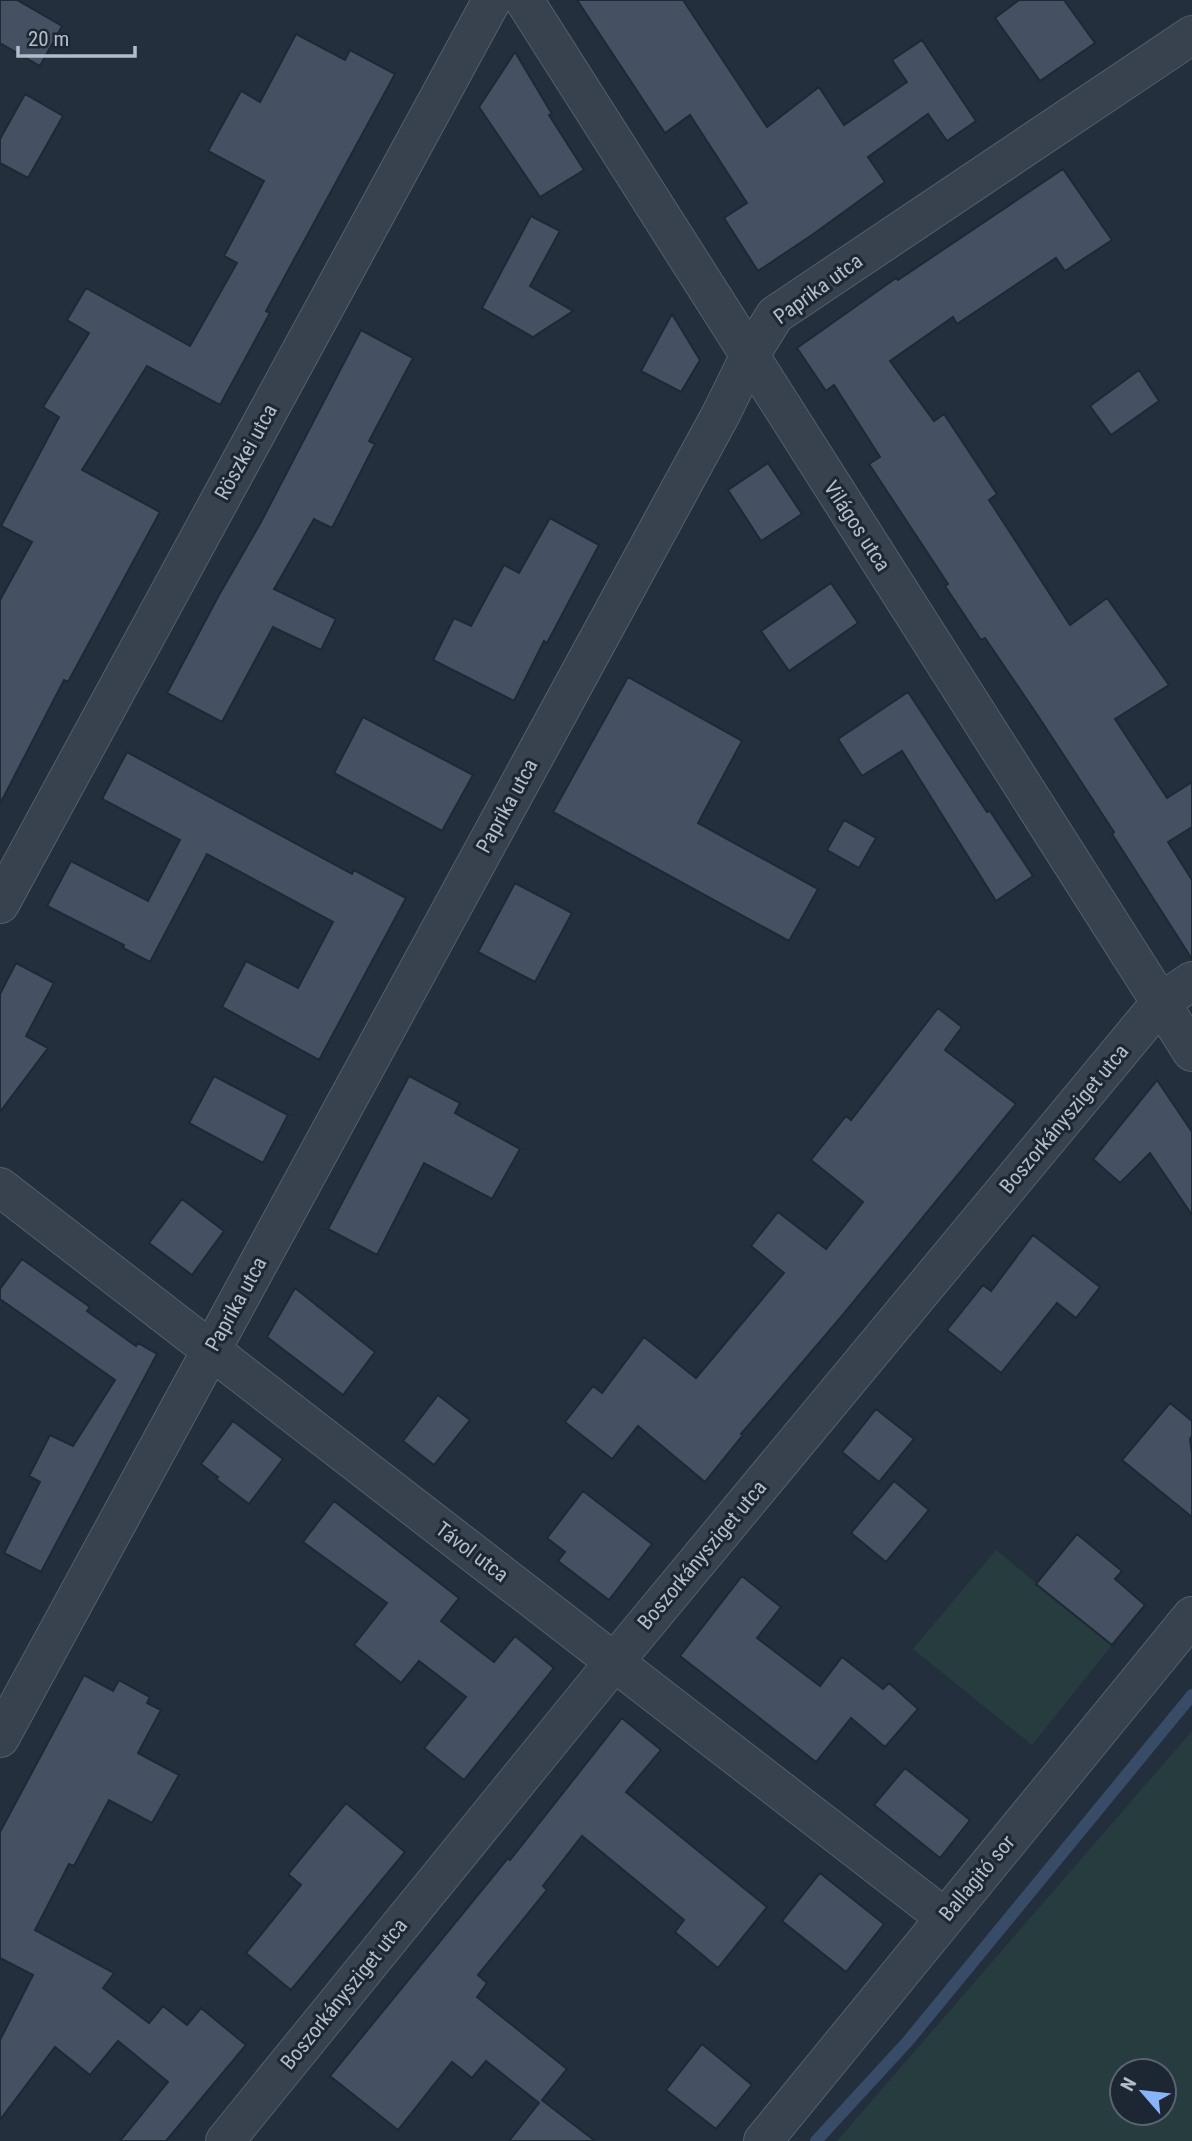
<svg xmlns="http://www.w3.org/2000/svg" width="1192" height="2141" font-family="'Roboto Condensed',sans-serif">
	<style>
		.green { fill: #263c3f; fill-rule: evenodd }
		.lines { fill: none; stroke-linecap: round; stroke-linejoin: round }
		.stream { stroke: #394c67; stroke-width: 12 }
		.building { fill: #455162; stroke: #1f2835; stroke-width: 2 }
		.minor-casing { stroke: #565f6c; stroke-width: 40 }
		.minor { stroke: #38414e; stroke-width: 38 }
		.labels { text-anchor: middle; stroke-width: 6; stroke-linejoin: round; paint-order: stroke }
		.street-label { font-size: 21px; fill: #b4bcc9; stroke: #1d2633 }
	</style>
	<rect width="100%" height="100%" fill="#242f3e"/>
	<path class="green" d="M996,1550L1112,1645L1032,1745L913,1649Z
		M1192,1731V2141H837ZM1164,2071V2113H1122V2071Z"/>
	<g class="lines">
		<path class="stream" d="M816,2141L908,2041L1192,1695"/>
	</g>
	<path class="building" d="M0,0H17L62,26L40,66L0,43Z
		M577,0H683L767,127L819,87L844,125L907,82L892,60L922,40L976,121L947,141L928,114L868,157L885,182L812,235L758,271L724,218L747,203L690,115L665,133Z
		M1019,0H1064L1095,43L1040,81L995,18Z
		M296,34L345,60L350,50L395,74L266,311L270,313L220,405L147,366L82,470L160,512L68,682L64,680L0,804V600L32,542L1,526L59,417L43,407L89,333L67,320L86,288L190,346L237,263L224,256L264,181L208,151L241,91L260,102Z
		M515,52L552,114L549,115L584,170L540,197L479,107Z
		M25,94L63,116L28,178L0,163V139Z
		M1063,169L1112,240L1065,271L1056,258L957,324L953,317L890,361L934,421L944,414L997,494L989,500L1070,625L1107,598L1169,685L1115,719L1167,798L1192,782V827L1168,842L1192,880V959L1112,834L1114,832L1036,713L985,638L981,640L945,586L948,584L869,464L880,457L834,385L826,391L797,348L896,278L898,280Z
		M531,216L560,231L530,286L573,311L533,337L482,308Z
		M672,314L700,360L681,392L641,371Z
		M361,330L413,358L369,441L375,444L332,528L314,519L274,589L336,619L321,650L273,627L222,722L167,693L219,595L261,522Z
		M1139,370L1159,401L1111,435L1090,406Z
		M768,463L802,514L761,541L728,490Z
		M550,518L599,545L547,643L544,641L514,701L433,660L454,618L471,626L504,565L519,573Z
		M831,583L858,623L789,671L761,631Z
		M628,677L742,741L698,823L818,889L789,941L553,812Z
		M908,692L987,812L990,811L1033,876L996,901L902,751L862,776L838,739Z
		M363,717L473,775L442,831L334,773Z
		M127,752L352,874L354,870L406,898L319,1060L222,1007L246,961L298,988L333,922L207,854L150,962L123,948L124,945L47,906L71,861L148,901L180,840L102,799Z
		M844,820L876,838L859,868L827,850Z
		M515,883L572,913L535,982L478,952Z
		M16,963L54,983L26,1036L48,1048L0,1112V994Z
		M938,1008L962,1027L945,1050L1016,1104L841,1317L741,1434L743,1435L705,1482L638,1426L612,1459L565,1422L593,1386L602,1393L644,1337L696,1378L784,1273L751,1246L778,1212L826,1249L863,1202L811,1160L846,1116L851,1120Z
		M214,1076L288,1115L263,1163L189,1123Z
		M409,1076L460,1103L455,1113L520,1149L492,1199L424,1163L377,1255L328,1229Z
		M1157,1080L1192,1132V1215L1150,1153L1120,1183L1093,1159Z
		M182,1199L224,1231L192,1275L149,1243Z
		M1033,1235L1100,1287L1076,1318L1057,1303L1001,1373L947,1330L983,1285L991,1291Z
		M22,1259L90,1307L87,1311L136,1346L138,1343L157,1354L41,1572L4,1553L40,1482L29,1476L50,1435L73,1446L115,1380L0,1299V1289Z
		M295,1288L375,1352L343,1395L267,1337Z
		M438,1395L470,1420L434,1465L403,1441Z
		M1170,1403L1192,1421V1436L1190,1439L1192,1454V1517L1122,1460Z
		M876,1409L914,1439L879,1482L842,1452Z
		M233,1421L283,1459L249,1504L216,1479L218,1477L201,1464Z
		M894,1481L929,1510L886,1562L851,1533Z
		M583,1491L652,1544L609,1600L558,1561L565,1552L547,1538Z
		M334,1501L459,1598L441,1621L494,1662L515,1636L554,1668L464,1780L424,1748L466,1697L419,1661L401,1683L354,1645L387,1603L303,1542Z
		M1077,1534L1122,1571L1115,1579L1145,1605L1112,1645L1036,1584Z
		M742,1576L781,1607L757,1638L820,1686L842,1657L883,1689L889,1683L918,1709L885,1747L851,1718L816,1762L680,1656Z
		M84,1675L113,1691L119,1680L150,1697L147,1703L161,1710L138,1753L179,1775L152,1823L109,1800L74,1866L69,1864L35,1930L114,1973L103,1988L149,2023L163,2006L187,2025L201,2008L246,2045L166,2141H120L168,2082L118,2041L90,2075L55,2047L0,2120V2040L33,1975L0,1958V1832Z
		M622,1718L661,1750L626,1792L767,1907L718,1968L675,1932L684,1920L582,1836L543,1886L547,1890L478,1975L487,1983L477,1997L567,2069L542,2100L595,2141H509L539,2103L486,2061L472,2078L452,2062L398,2130L330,2076L508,1858L510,1860Z
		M905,1768L970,1820L940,1858L874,1805Z
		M346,1803L405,1852L291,1990L246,1953L301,1885L288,1874Z
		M820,1873L884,1924L846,1972L782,1921Z
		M702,2044L752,2085L716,2129L666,2090Z"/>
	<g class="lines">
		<defs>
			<path id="minor" d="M524,0L1192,1052
				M0,904L492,0
				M0,1187L944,1917
				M0,1738L721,414L749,357L775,315L1192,35
				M225,2141L615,1661L1161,1002L1192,981
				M763,2141L1192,1616"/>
		</defs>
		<use href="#minor" class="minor-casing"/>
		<use href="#minor" class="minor"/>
	</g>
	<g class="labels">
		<g class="street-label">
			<text transform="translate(818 289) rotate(-36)" y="7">Paprika utca</text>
			<text transform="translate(246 452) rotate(-61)" y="7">Röszkei utca</text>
			<text transform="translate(857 526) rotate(57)" y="7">Világos utca</text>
			<text transform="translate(507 806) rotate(-61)" y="7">Paprika utca</text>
			<text transform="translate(1064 1119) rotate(-50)" y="7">Boszorkánysziget utca</text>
			<text transform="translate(236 1304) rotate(-61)" y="7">Paprika utca</text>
			<text transform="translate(472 1552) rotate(37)" y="7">Távol utca</text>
			<text transform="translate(702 1555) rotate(-50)" y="7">Boszorkánysziget utca</text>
			<text transform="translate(977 1878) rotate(-50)" y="7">Ballagitó sor</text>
			<text transform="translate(344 1994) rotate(-51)" y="7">Boszorkánysziget utca</text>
		</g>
	</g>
	<g transform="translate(1143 2092) rotate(298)"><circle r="33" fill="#1d2633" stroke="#59626f" stroke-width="2"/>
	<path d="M0-5L12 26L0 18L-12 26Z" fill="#8ab4f8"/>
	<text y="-10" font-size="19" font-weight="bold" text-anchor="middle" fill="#b4bcc9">N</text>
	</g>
	<path d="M18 46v10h117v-10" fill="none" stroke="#b4bcc9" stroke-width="3.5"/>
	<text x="28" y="46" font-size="21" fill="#b4bcc9" stroke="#1d2633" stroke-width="5" paint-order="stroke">20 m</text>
</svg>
